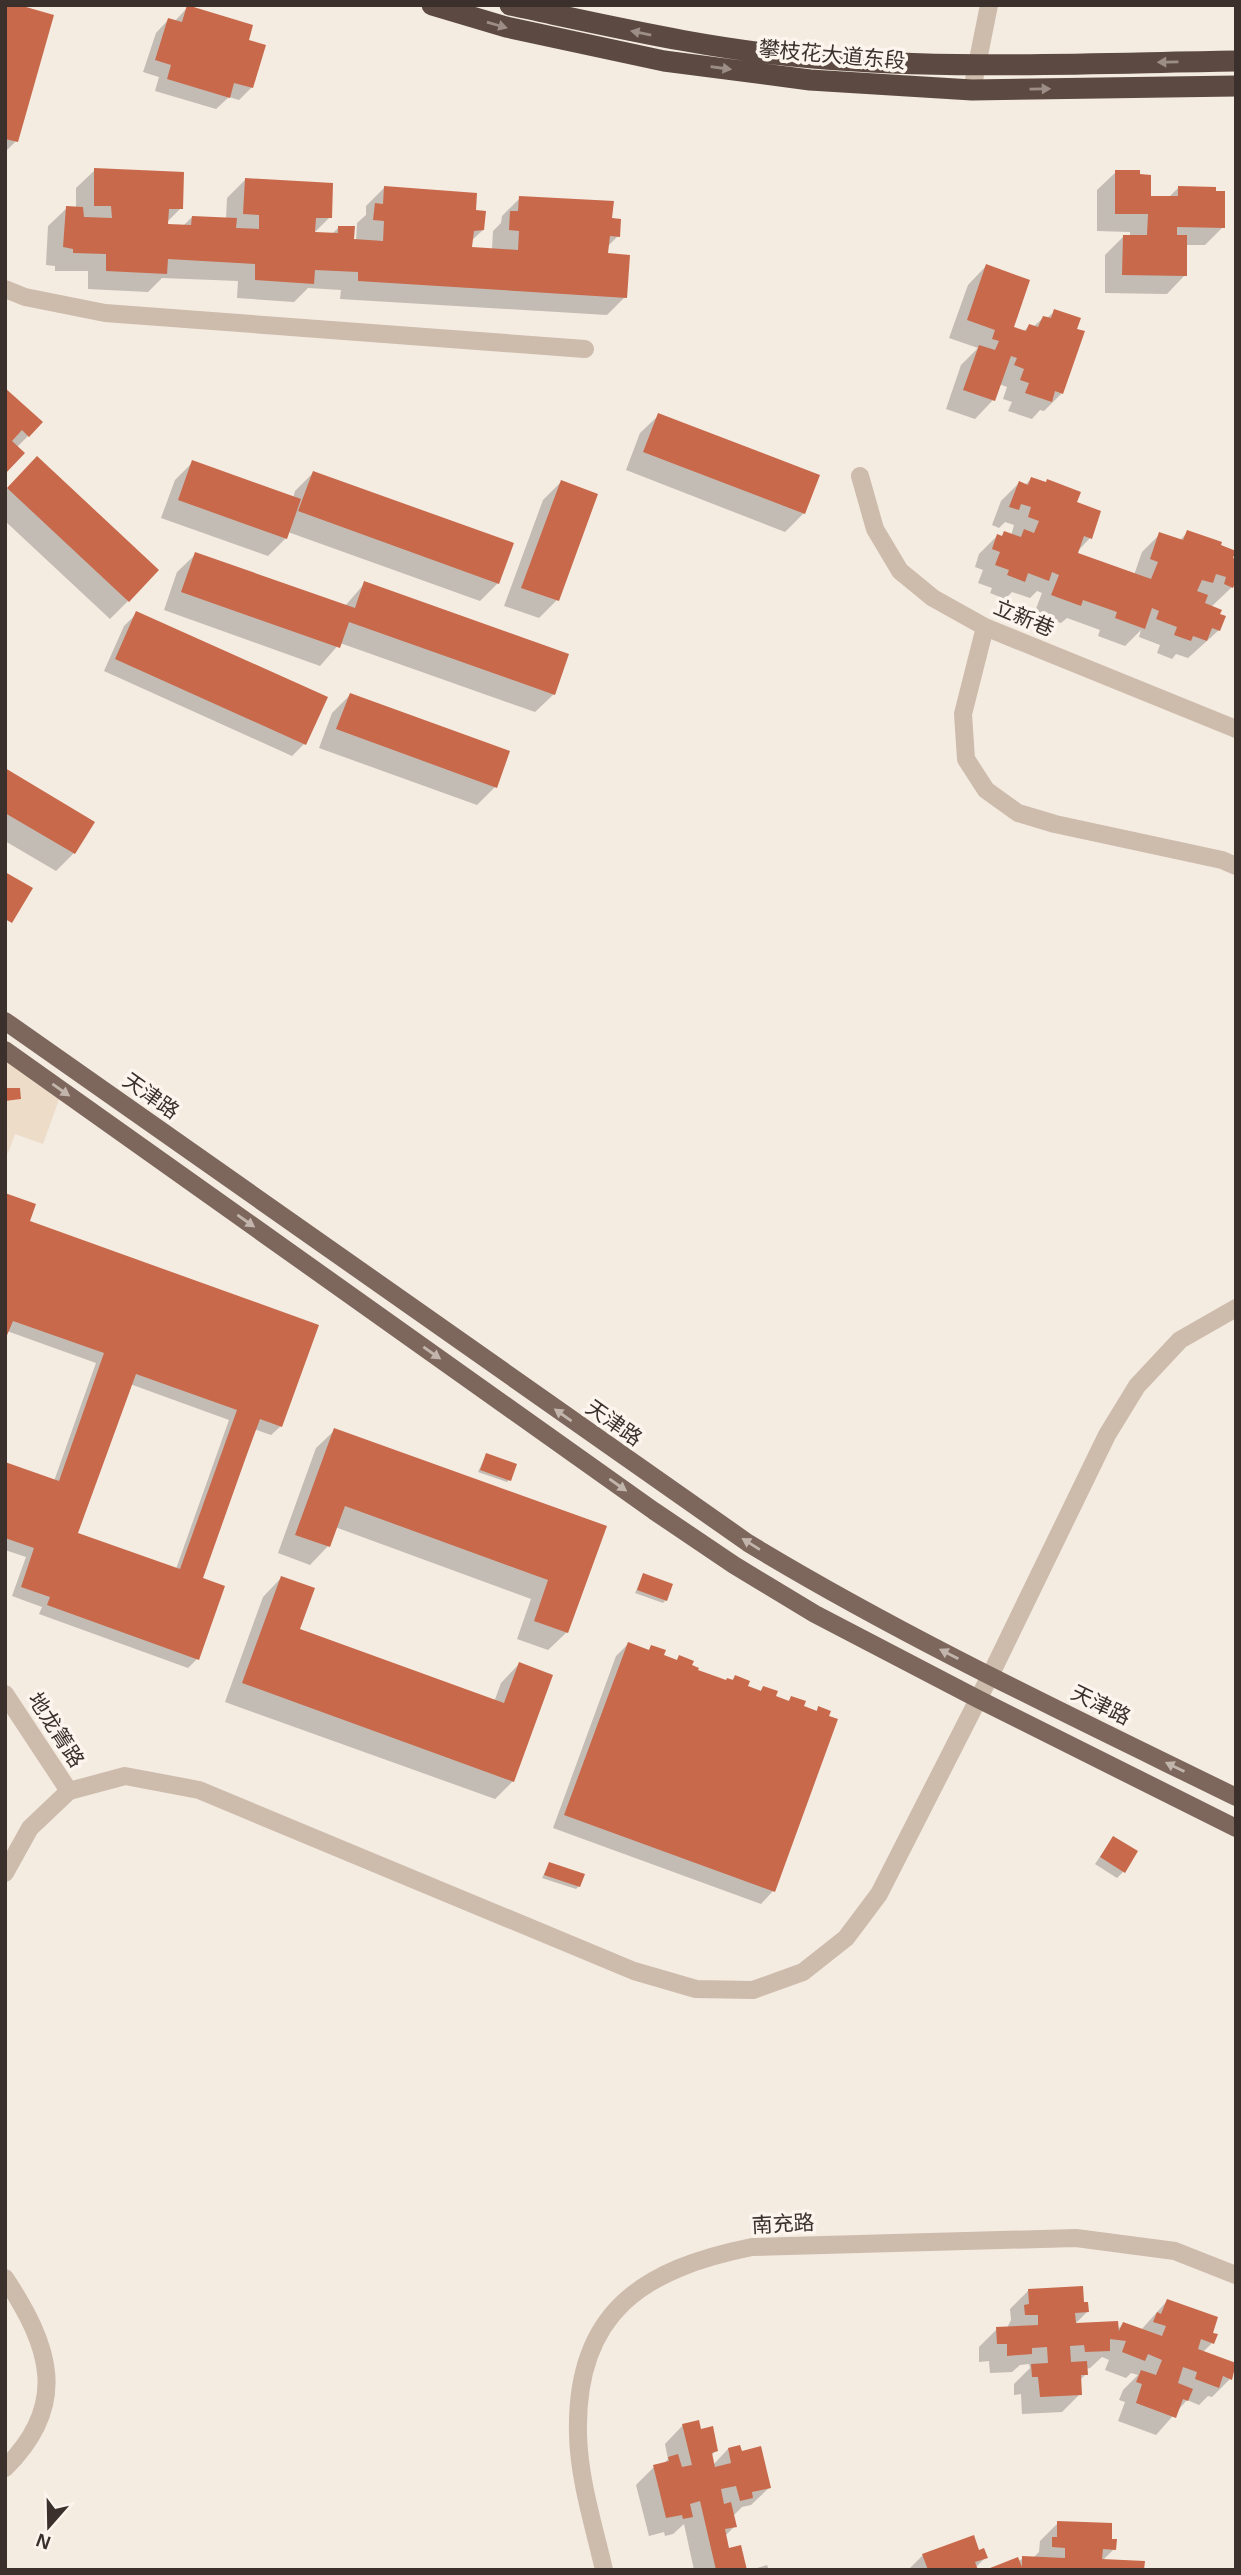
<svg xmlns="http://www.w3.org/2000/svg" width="1241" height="2575" font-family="Arial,'Noto Sans SC',sans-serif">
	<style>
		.plaza { fill: #ecdcc8 }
		.shadow { fill: #0003; fill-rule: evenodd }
		.building { fill: #c8694b; fill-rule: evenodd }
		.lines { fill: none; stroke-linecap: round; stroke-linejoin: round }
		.minor { stroke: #cdbbac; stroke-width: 18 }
		.major { stroke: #7d675c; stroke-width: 18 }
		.highway { stroke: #5c4a42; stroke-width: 21 }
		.oneway { fill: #9c8e87 }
		.oneway2 { fill: #c2b5ac }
		.labels { text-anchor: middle; stroke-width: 7; stroke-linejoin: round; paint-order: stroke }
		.street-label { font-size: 21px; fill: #3b302b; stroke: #fbf5ee }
	</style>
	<rect width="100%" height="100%" fill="#f4ebe1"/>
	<path class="plaza" d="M5,1050L62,1091L43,1144L15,1134L8,1153L5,1152V1101L21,1099L20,1088H5Z"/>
	<path class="shadow" d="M5,5L16,141L5,152Z
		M188,7L247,41L252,87L239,100L229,97L216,109L155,91L159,77L143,72L156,33L168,20L174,22Z
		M95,170L181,208L164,225L183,226L192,217L226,219L227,198L245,180L330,217L313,234H332L339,227L352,242H356L357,223L366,215V206L384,188L474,211L483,230L471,241L470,249L492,250L493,231L501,223L502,216L520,198L611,220L618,236L607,247L606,254L625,297L607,315L340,299L341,290L308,288L294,302L237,298L238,281L162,278L148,292L88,289V271H55V266L46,265L48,226L67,208H76V188Z
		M1116,172L1149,197L1168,198L1178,188L1223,227L1205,245H1185V275L1167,294L1105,293V255L1123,237H1130V232L1097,231V190Z
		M986,266L1011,328L1023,332L1029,326L1033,327L1043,318L1046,319L1055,311L1062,393L1044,411L1040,410L1032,419L1008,411L1012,402L1003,399L1007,387L999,384L993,400L975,419L946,409L961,365L978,348L949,338L968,285Z
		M5,390L28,436L17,447L5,472Z
		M659,415L804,513L785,532L626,470L640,433Z
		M193,462L293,498L295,491L313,473L498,583L480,601L288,532L286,538L268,556L161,518L175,480Z
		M19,476L128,601L110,619L5,521V491Z
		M1031,479L1075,503L1090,538L1075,554L1134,575L1142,552L1160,534L1179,541L1188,532L1218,546L1231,559L1232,587L1211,607L1219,630L1188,658L1176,654L1172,659L1157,653L1160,645L1139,637L1141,630L1125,646L1098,636L1100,630L1067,618L1061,623L1034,614L1042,593L1037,591L1030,598L1012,592L1005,599L990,593L992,588L978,583L983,570L975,567L979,554L997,536L1001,537L1005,533L1011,536L1014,525L1005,522L999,528L992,525L1001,501L1019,483L1025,485Z
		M561,482L557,600L539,618L504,606L543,500Z
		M196,554L345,606L365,583L554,694L535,712L340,643L320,666L164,610L177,572Z
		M137,613L304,744L292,756L104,671L124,626Z
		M350,695L495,787L477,805L319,748L332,713Z
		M5,770L74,853L56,871L5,841Z
		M28,1222L281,1426L271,1435L254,1429L201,1579L197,1659L188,1668L39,1614L42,1607L12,1596L26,1557L5,1550V1464L54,1481L96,1363L7,1331ZM130,1384L229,1420L176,1569L76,1534Z
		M335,1430L605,1527L567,1632L548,1650L517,1639L531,1599L335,1527L328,1546L310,1565L278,1553L316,1448Z
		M486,1455L509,1480L507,1482L478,1472Z
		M643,1575L666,1600L663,1603L635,1593Z
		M281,1578L298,1630L494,1702L501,1683L519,1664L513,1781L495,1799L225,1702L263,1597Z
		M628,1644L648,1651L652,1647L662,1656L676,1661L679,1657L696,1671L725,1682L731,1681L735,1677L746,1687L759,1692L763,1688L774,1697L787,1702L791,1698L802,1708L815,1712L819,1708L773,1891L761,1904L553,1828L616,1656Z
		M1113,1838L1123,1872L1117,1878L1095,1864Z
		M549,1864L579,1886L576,1889L542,1878Z
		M1029,2290L1082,2304L1087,2312L1074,2325L1117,2330L1123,2324L1141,2330L1167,2301L1211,2334L1212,2343L1203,2352L1230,2379L1212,2397L1208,2396L1199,2405L1187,2400L1156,2435L1118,2421L1125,2402L1119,2400L1123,2390L1138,2375L1131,2373L1126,2378L1105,2370L1109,2360L1102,2357L1090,2368L1086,2369V2374L1080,2380V2394L1062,2412L1022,2414L1021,2394L1014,2395V2384L1030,2368L1029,2364L1020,2365L1012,2372L990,2373L989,2361L979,2362V2347L997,2329L1007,2328L1011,2320L1010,2309Z
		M683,2425L700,2431L716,2450L711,2456L713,2465L728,2449L741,2453L770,2487L751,2505L742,2507L732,2517L735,2526L725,2536L728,2550L744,2570H694L684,2524L673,2534L665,2536L664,2532L649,2536L636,2485L654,2467L663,2465L668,2459L665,2444Z
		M1058,2523L1110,2541L1114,2549L1102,2561L990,2570L1018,2562L1023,2558L1034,2557L1039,2552L1040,2541Z
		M978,2552L986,2557L975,2568L976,2570H908L923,2555Z
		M767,2565L769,2570H755L757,2568Z"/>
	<path class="building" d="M5,5H19L54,15L18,142L5,139Z
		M187,5L253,25L249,40L266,45L253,88L234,83L230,98L167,79L171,65L155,60L168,18L182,22Z
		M94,168L184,172L183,209H169L168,224L191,225L192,216L237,218L236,228L259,229V215L243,214L245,178L333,183L332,218H316L315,232L338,233V226H355L354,239L383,241L384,221L373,220L375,203L383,204L384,186L477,193L476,210L486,211L484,230L474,231L472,247L518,250L519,231L509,230L510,211H518L519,196L614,201L612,218L621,219L620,237L610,236L608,253L630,255L627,298L358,281V272L315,270L314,284L255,280V264L168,259L167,274L106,271V254L73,253V249L63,247L66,206L83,207L84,217L112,218L111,206H94Z
		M1115,170H1140V174L1151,175V196H1178V186L1216,187V191H1225V228L1177,227V235H1187V276L1122,275L1123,235H1147L1148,214H1115Z
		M986,264L1030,280L1014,327L1026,331L1029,324L1038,327L1043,316L1051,318L1054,309L1081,318L1077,329L1085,331L1063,394L1055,391L1052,402L1025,393L1029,383L1020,380L1024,369L1014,365L1017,358L1011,356L995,401L963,390L979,345L995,350L999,341L992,339L995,330L967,320Z
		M5,388L43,422L29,437L22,430L12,441L25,453L5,474Z
		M658,413L820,475L805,514L643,452Z
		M37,456L159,570L129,602L7,488Z
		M192,460L301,499L287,539L178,500Z
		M313,471L514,543L499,584L298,511Z
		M1031,477L1046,482L1047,479L1081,492L1077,502L1101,511L1092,539L1084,536L1078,553L1151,579L1158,562L1150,559L1159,532L1183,540L1187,530L1222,542L1221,545L1236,551L1233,558L1236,559V581L1233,588L1224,584L1226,577L1216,574L1213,583L1202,580L1197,591L1208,595L1205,603L1222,610L1220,614L1226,616L1220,631L1212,628L1207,641L1193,636L1191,641L1174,635L1177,627L1156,619L1159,611L1152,608L1145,629L1115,618L1117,612L1083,600L1081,606L1051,595L1059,575L1052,572L1049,581L1028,573L1025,582L1007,575L1009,570L995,565L1000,552L992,549L997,534L1002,536L1004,531L1021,537L1024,529L1034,533L1039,521L1028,517L1031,507L1021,504L1019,510L1009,507L1019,481L1028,485Z
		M561,480L598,494L559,601L521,588Z
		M195,552L355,608L364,581L569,654L555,695L349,622L340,648L181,592Z
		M136,611L328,697L306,745L115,659Z
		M350,693L510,751L497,788L336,729Z
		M5,768L95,822L75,854L5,813Z
		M5,872L33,888L12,923L5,919Z
		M5,1088H20L21,1099L5,1101Z
		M5,1193L36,1204L30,1221L319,1325L282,1427L260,1419L246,1457L203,1578L225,1586L199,1660L47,1605L50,1597L21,1587L34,1548L5,1538V1462L59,1481L104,1353L13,1321L5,1340ZM136,1374L237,1410L180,1569L78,1533Z
		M334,1428L607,1526L568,1633L534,1621L548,1580L345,1506L330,1547L295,1535Z
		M486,1453L517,1464L511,1481L480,1470Z
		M643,1573L673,1584L667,1601L637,1590Z
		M281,1576L315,1588L300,1629L504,1703L519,1662L553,1675L514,1782L242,1683Z
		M628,1642L649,1650L651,1645L666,1650L664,1655L677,1660L679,1655L694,1661L692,1665L699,1668L698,1670L726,1680L727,1678L733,1680L735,1675L750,1681L748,1686L761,1691L763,1686L778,1691L776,1696L789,1701L791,1696L806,1701L804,1706L817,1711L818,1706L831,1711L829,1716L838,1719L775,1892L564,1815Z
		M1113,1836L1138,1851L1125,1873L1100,1857Z
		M549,1862L585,1874L580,1887L544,1875Z
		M1083,2286L1084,2302H1088L1089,2312L1075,2313L1076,2323L1118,2321L1119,2331L1123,2322L1162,2336L1166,2326L1153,2322L1157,2312L1161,2314L1167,2299L1218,2317L1213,2333L1218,2334L1214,2344L1201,2339L1198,2349L1236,2363L1232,2380L1223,2376L1219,2388L1195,2379L1197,2372L1183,2367L1178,2383L1193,2389L1188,2401L1183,2399L1176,2418L1136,2403L1142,2384L1136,2382L1141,2370L1156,2375L1162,2360L1148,2354L1145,2361L1122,2352L1126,2341L1110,2339V2351L1085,2352L1084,2345L1070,2346L1071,2362L1087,2361L1088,2375H1081L1082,2395L1040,2397L1038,2377H1032L1031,2364L1048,2363L1047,2347L1032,2348V2354L1007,2356V2344H997L996,2327L1038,2325V2315H1025L1024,2305L1029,2304L1028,2289Z
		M699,2420L701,2429L713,2426L718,2451L712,2453L715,2467L731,2463L728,2448L740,2445L742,2451L761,2446L771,2488L752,2492L753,2498L740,2501L736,2486L721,2489L724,2504L731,2502L737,2527L725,2529L729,2548L741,2545L747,2570H716L700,2501L690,2504L693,2517L683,2519L682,2515L666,2518L653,2465L669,2461L668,2457L678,2454L682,2467L692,2465L682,2424Z
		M1057,2521L1112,2523V2539H1117L1116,2550L1103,2549L1102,2559L1145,2561L1144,2570H985L1018,2557L1022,2567V2556L1065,2558V2548L1052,2547V2537H1057Z
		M974,2535L979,2550L984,2548L988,2558L975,2562L978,2570H928L922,2554Z"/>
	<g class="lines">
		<path class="minor" d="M972,90L989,5
			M5,289L25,297L105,313L585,349
			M860,476L875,529L900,571L933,598L985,627L1236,729
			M985,627L963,714L966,759L986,790L1018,813L1055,824L1222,860L1236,866
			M5,1694L69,1791
			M5,1873L30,1828L69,1791L125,1776L199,1790L634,1971L696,1989L753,1990L803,1972L846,1938L879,1894L990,1676L1107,1435L1137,1386L1180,1340L1236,1308
			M5,2278C50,2346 70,2404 5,2468
			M604,2570C594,2526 579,2480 578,2434C575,2312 643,2269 752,2247L1076,2238L1175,2251L1236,2275"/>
		<path class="major" d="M5,1021L748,1543C905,1638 1071,1716 1236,1797
			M5,1050L654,1511L734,1565L815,1614L978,1699L1236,1828"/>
		<path class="highway" d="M432,5L506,27L664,61L810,80L972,90L1236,86
			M510,5C610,26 711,50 813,58C953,70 1095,63 1236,61"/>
	</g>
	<defs><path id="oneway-solid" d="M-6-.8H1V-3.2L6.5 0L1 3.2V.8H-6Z" transform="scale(1.75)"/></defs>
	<g class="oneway">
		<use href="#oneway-solid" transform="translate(497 25) rotate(16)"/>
		<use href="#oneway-solid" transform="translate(641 33) rotate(-168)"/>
		<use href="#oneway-solid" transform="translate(1168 62) rotate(179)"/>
		<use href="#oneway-solid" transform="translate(721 68) rotate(8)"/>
		<use href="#oneway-solid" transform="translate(1040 89) rotate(-1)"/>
	</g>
	<g class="oneway2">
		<use href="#oneway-solid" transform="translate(61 1090) rotate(35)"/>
		<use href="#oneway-solid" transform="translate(246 1221) rotate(35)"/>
		<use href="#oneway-solid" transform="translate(432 1353) rotate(35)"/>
		<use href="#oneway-solid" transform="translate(563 1415) rotate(-145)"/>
		<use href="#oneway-solid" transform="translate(618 1485) rotate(35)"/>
		<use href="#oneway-solid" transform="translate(751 1544) rotate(-148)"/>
		<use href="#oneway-solid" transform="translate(949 1654) rotate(-153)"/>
		<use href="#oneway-solid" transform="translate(1175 1767) rotate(-154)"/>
	</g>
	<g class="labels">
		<g class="street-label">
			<text transform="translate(832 55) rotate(5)" y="7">攀枝花大道东段</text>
			<text transform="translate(1024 618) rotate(23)" y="7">立新巷</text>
			<text transform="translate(151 1096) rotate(35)" y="7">天津路</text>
			<text transform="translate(614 1423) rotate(35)" y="7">天津路</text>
			<text transform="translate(1101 1705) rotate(26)" y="7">天津路</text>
			<text transform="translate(56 1730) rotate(57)" y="7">地龙箐路</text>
			<text transform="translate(783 2224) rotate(-3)" y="7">南充路</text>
		</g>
	</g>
	<rect width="1241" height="2575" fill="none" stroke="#3b302b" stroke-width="14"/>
	<g transform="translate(49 2526) rotate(200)" stroke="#fbf5ee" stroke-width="5" paint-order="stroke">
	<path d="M0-5L12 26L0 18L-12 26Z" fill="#3b302b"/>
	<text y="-10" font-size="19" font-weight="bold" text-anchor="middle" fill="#3b302b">N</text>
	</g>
</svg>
